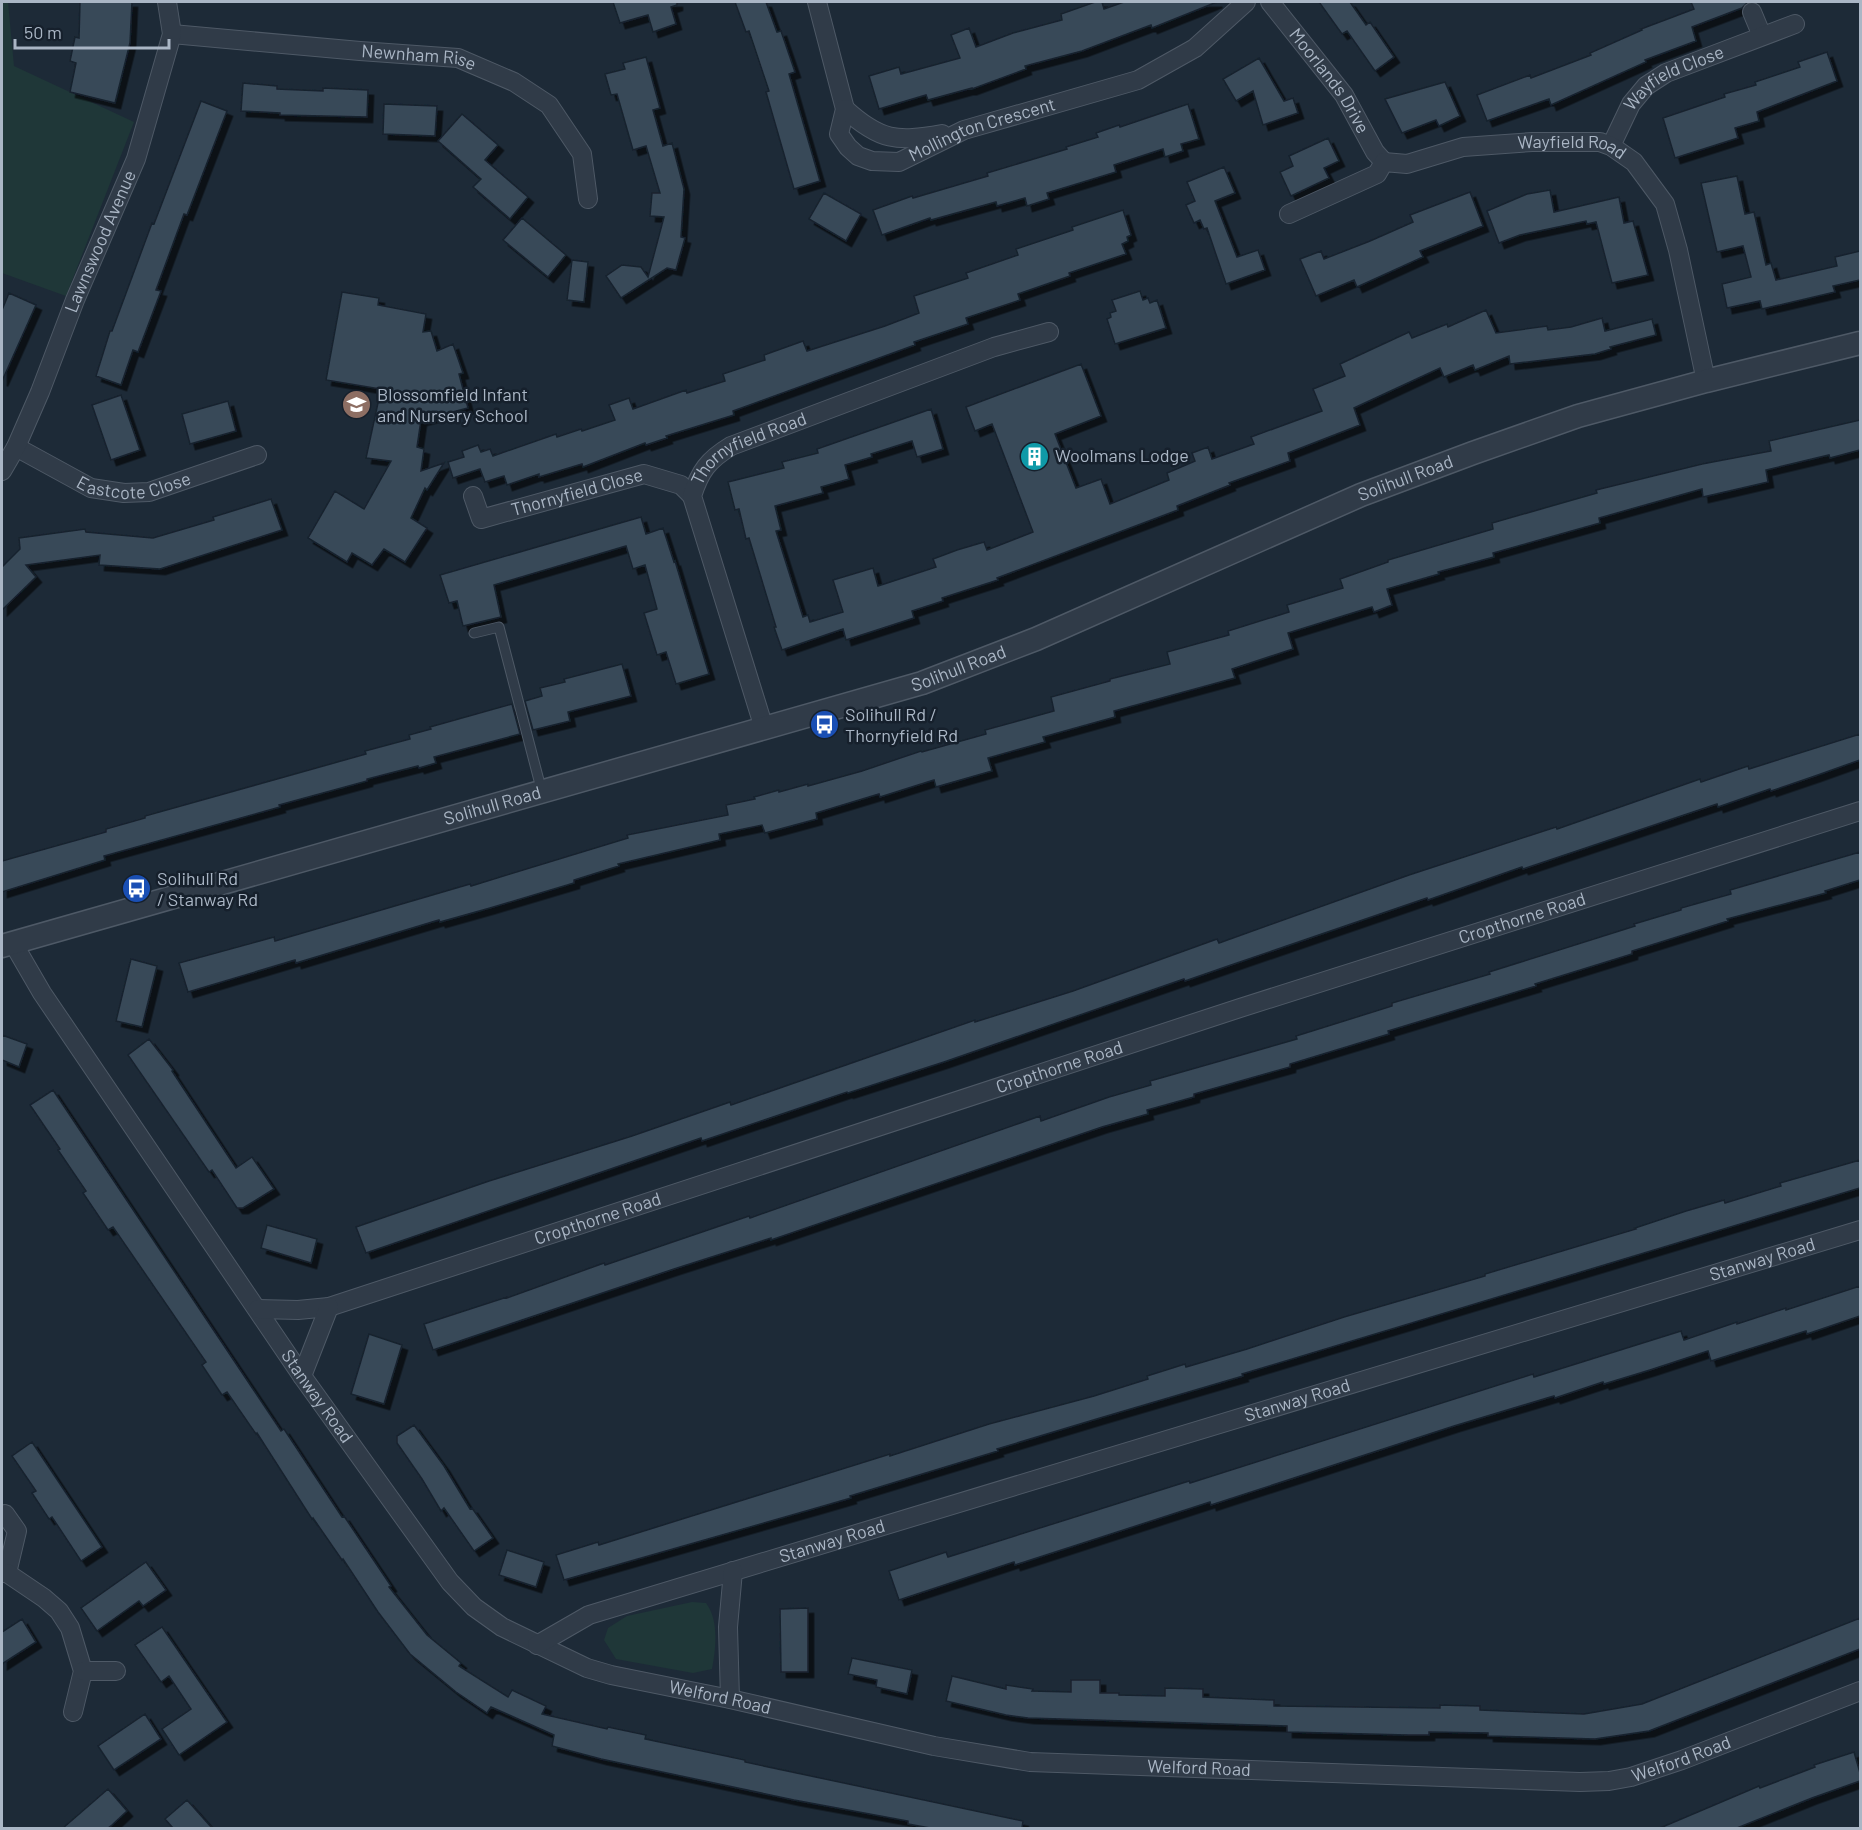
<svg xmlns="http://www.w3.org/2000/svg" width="1862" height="1830" font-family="Barlow,sans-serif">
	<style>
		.green { fill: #1f3738 }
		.building { fill: #384858; stroke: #18222e; stroke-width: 1.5; filter: url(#shadow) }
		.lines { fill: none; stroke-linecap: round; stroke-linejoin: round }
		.service-casing { stroke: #4e5966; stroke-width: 11 }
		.minor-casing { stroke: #4e5966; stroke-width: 20 }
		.tertiary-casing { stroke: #4e5966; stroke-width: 25 }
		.service { stroke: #303b48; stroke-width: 9 }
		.minor { stroke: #303b48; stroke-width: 18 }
		.tertiary { stroke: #303b48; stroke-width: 22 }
		.labels { text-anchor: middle; stroke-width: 5; stroke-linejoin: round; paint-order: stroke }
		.street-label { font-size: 18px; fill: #aab6c5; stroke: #16202c }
		.poi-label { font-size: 18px; fill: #aab6c5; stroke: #16202c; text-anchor: start }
	</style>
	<defs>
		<filter id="shadow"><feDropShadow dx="5.5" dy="5.5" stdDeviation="0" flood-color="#0009"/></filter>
	</defs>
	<rect width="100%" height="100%" fill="#1d2a37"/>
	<path class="green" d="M2,2H8L14,66L134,122L66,296L2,273Z
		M692,1602L706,1603C719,1620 716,1648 712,1669L693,1673L616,1659L604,1640L608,1628L627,1616Z"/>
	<path class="building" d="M80,2H132L130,43L115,103L70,92L76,63L70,61L75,37L79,38Z
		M613,2H677V5L671,7L676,24L653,32L648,15L620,23Z
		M735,2H766L777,32L781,31L795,72L789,74L820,181L794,189L766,92L769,91L749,31L746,32Z
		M1095,2H1102L1104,9L1124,2H1217L1152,28L1151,25L1082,51L1025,66L1026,69L972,89V88L928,100L926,95L879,109L869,76L899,67L901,74L960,58L951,35L969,28L976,47L1013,33L1062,20L1061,14Z
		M1319,2H1350L1366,25L1370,22L1394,57L1375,71L1347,31L1342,34Z
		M1691,2H1748L1742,8L1692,27L1696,41L1645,60L1646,62L1551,105L1549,99L1487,121L1477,95L1530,75L1531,78L1591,55L1590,53L1642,30L1641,29L1694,9Z
		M1827,52L1837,81L1757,112L1759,121L1735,128L1738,138L1675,158L1663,118L1725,97L1724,94L1756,85L1755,82L1800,67L1798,62Z
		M646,57L660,108L653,110L663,146L672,143L684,189L681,237L685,238L676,270L667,268L621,298L606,276L622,265L641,267L648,277L664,217L650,216L652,193H660L646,146L633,150L617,94L611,95L605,74L625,69L623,63Z
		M1259,58L1284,101L1293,98L1298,113L1263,125L1253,91L1236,101L1223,79Z
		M1445,82L1460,116L1439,126L1436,120L1402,133L1385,99Z
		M243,83L277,86V89L323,91V88L368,90L367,117L280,115V113L241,111Z
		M201,101L227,111L187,215L184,214L156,290L161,291L138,352L133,350L121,385L96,376L110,331H112L152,223L154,224Z
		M384,104L437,106L435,136L383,134Z
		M1188,104L1199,139L1181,144L1183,151L1165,157L1163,149L1114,165L1116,172L1047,193L1049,199L1027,206L1025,198L997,206L996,202L931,220L930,218L882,235L873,210L912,196L913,198L988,176L987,173L1067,149L1066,147L1098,137L1096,133L1119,125L1120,127Z
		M462,114L498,145L485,160L528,197L510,219L473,187L481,179L438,141Z
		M1328,138L1339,161L1324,168L1329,178L1291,196L1280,172L1293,166L1289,156Z
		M1224,167L1235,193L1215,201L1237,257L1258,250L1265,270L1226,284L1207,228L1204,229L1200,220L1194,223L1186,205L1195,201L1187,182Z
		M1737,176L1745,214L1754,212L1766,265L1771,263L1776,280L1837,266L1835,257L1860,251V280L1833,286L1835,292L1762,309L1760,301L1727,308L1722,284L1751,277L1743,246L1717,252L1701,183Z
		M1550,190L1554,212L1619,197L1624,223L1633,221L1648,275L1612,283L1596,222L1587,224L1586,221L1520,235L1499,243L1487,211L1527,194Z
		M1470,192L1483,226L1420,251L1423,257L1357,287L1354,280L1316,296L1300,259L1321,251L1324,259L1370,241L1413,222L1410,215Z
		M824,193L861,214L846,241L809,219Z
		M1123,210L1131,235L1127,237L1128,241L1122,244L1126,254L1069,273L1070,276L1018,294L1020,300L966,318L968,324L914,342L915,345L733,411L734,415L666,436L667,438L646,445L645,443L583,467L582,464L539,477V474L507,485L504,476L485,482L480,469L453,478L448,462L464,457L462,451L478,445L481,452L490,449L493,456L556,434L557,437L581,429L582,431L615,420L609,405L629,398L633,409L686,390L687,393L725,381L723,374L765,360L764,355L803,341L807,351L885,326L919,313L914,296L968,278L966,273L1018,255L1016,249L1073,230L1072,227Z
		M522,218L566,255L548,277L503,240Z
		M572,260L588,262L584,302L567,300Z
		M1140,291L1143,300L1148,298L1150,303L1157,300L1166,328L1115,344L1107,319L1111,317L1110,313L1116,311L1112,300Z
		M342,292L379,298L378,305L426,314L423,332L431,331L437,351L453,344L463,373L459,374L468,408L421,420L417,447L424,449L421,471L444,463L427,490L425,488L411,518L427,528L405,562L384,549L372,565L352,553L347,562L308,538L335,491L364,509L391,461L366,458L381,389L326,380Z
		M9,293L36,305L2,381V310Z
		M1486,310L1496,333L1547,326L1548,330L1571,327L1602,318L1605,331L1652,319L1656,335L1610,347L1611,349L1595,354L1510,364L1509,356L1475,370L1473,365L1444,377L1440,368L1354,408L1360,425L1288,453L1290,461L1229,483L1230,485L1177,506L1178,510L997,578L998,580L942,598L943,601L912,611L914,618L846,640L843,629L782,650L774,627H776L749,538L746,539L739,509L735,510L728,482L784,468L782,462L818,453L817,449L931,409L943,449L917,457L912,441L871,454L872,457L845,465L849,479L821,487L823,493L775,506L781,530L776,531L803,617L808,615L810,622L843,612L833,580L873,568L878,586L936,567L933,559L957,550L984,542L987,550L1033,532L992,424L975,431L966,407L1081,364L1101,416L1055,434L1076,488L1101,479L1110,504L1169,480L1167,473L1195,461L1192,453L1208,447L1212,459L1254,444L1251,437L1322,411L1313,389L1345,376L1340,364L1409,332L1412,338L1447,324L1448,327Z
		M121,395L140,450L111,460L92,405Z
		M228,401L236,431L190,444L182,414Z
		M1860,420V450L1830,458L1829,455L1766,470L1768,482L1703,497L1702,489L1599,518L1600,523L1493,553L1494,557L1438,572L1439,574L1387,589L1392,605L1374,612L1372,607L1288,633L1293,649L1232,669L1235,678L1114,711L1115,717L1043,737L1045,742L988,758L992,771L936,787L934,780L880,797L879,794L816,813L817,819L765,833L762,825L719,834L720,840L618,864L619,866L574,880V883L490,908L440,922L439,920L296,963L295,960L188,992L179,963L274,937L275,941L470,884L471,886L628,838L627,835L728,815L726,805L755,799L754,797L779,790V792L808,784V786L862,771L921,751L922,752L986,734L985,730L1054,711L1051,697L1110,681V679L1170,664L1167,652L1229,635L1228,631L1289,612L1287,605L1343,588L1340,579L1388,562V560L1493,529L1492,523L1597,493L1596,490L1702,464L1771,451L1769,441Z
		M271,499L282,530L160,569L99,565L100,555L26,565L36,577L2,610V567L20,549L19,538L85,529L86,532L153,538L214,520L213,517Z
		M641,517L646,534L663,528L674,562L675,561L709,674L676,684L666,652L657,655L644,613L657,609L645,565L633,569L626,546L494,585L501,617L463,626L457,601L449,603L440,575Z
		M622,664L631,696L568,712L570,721L533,730L525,701L542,696L540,688L565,682L564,679Z
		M512,704L520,734L434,757L436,763L419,768L418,766L367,779V781L279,805L280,807L104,856L105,860L2,892V861L106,832V829L145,818V816L366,754L365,751L410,739L409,735L431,729L430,727Z
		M1860,734V760L1815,776L1771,791L1770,789L1718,807L1717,804L1523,869L1522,867L1428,900L1427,898L1234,964L1185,981L1184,979L944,1062L848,1093L847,1092L702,1141L701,1138L366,1253L356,1227L489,1181L632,1136L730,1102L731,1105L975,1020V1022L1073,991L1217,939L1219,943L1409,875L1556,827L1557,829L1700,779L1701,782L1748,766L1749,769Z
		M1860,852V880L1825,891L1826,893L1727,919L1728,921L1632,951V954L1535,984L1536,986L1388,1031L1389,1034L1290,1064V1067L1194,1094V1097L1147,1110L1148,1114L1102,1127L771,1240V1238L674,1269L433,1350L424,1324L507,1297V1298L604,1263L605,1265L749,1216L750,1218L1040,1116L1041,1121L1109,1097L1151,1085L1150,1081L1297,1039L1296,1036L1392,1006V1003L1490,974L1489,972L1635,926L1634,924L1681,910V908L1731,894L1730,890Z
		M131,959L157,966L142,1027L116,1021Z
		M2,1035L27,1044L19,1067L2,1060Z
		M149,1039L173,1070L172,1071L236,1168L252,1157L274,1189L243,1208H237L212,1170L209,1172L128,1055Z
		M53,1090L281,1431L284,1429L342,1517L344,1516L391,1586L389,1587L427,1635L461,1663L459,1666L508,1697L512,1690L546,1706L542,1714L607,1729L608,1727L646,1735L645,1739L745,1760V1762L1023,1821L1022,1828H930L908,1824V1821L794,1800L601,1759L552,1746L554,1735L491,1707L487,1713L456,1692L410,1654L378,1612L343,1559L342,1560L313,1518L312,1519L257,1433L256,1434L227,1392L222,1395L202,1365L206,1362L113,1227L108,1230L83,1193L86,1191L58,1150L60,1149L30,1105Z
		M1860,1160V1188L1242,1374L1243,1376L1100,1418L997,1449L998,1451L850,1496L851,1498L813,1509L564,1580L556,1555L598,1542L599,1545L890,1454V1456L989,1424L1094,1396L1148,1379L1147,1376L1185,1364L1186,1367L1247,1349L1344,1317L1485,1276V1274L1636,1229L1635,1228L1686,1211L1724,1200L1725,1203L1781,1186L1780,1183Z
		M267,1225L317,1239L311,1263L261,1248Z
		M1860,1286V1316L1807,1334L1806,1331L1711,1361L1708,1351L1650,1370L1604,1384L1603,1382L1555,1398L1554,1396L1454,1426L1211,1505L1210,1502L1015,1565L1014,1562L899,1600L889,1571L946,1552L948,1557L1189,1481L1190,1483L1533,1374L1534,1377L1681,1331L1684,1340L1737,1322V1324L1786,1308V1310Z
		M369,1334L402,1345L384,1404L351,1394Z
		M414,1425L444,1466L470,1509L472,1508L493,1538L474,1551L444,1508L441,1511L422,1479L397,1443V1436Z
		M32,1442L102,1547L81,1561L52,1517L49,1519L32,1493L36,1491L12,1456Z
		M507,1550L544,1562L536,1587L499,1575Z
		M146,1562L166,1590L143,1606L139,1601L97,1631L81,1608Z
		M808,1608V1672H781L780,1609Z
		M1860,1618V1649L1649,1731L1595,1739L1488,1736V1733L1429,1732V1735H1408L1287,1732V1726L1028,1718L1006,1715L946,1701L952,1676L1006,1689V1685L1033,1689L1032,1691L1071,1692V1680H1100V1693H1119V1695L1165,1696V1688L1203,1689V1697L1274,1700V1706L1440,1708V1705L1480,1706V1710L1584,1714L1642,1704Z
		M22,1619L36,1642L2,1664V1632Z
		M162,1627L227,1722L179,1755L162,1729L191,1709L169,1676L161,1682L135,1645Z
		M852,1658L912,1670L907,1694L876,1687L877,1680L848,1674Z
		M145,1714L161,1739L114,1770L98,1746Z
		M1854,1752L1860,1773V1781L1812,1798L1737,1828H1660L1759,1786L1760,1788L1815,1767L1814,1765Z
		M108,1789L127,1811L112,1825L108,1828H63Z
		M187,1800L212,1828H173L165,1819Z"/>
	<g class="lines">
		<defs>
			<path id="service" d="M474,633L499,627L542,792"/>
			<g id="minor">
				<path id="s1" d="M817,2L845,109L839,134L848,147L858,156L872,161L899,162L964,130L1138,80L1195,48L1246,2"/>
				<path id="s2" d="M1270,2L1344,95L1375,152L1384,162"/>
				<path d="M1752,12L1762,36"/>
				<path id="s3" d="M172,34L360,51L458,58L514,82L549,105L582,154L588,199"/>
				<path d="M845,109C880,141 897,142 942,134"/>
				<path id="s4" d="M1611,146L1631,104L1646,86L1666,73L1795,24"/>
				<path id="s5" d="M1289,214L1377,174L1384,162L1407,164L1463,147L1532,142H1600L1611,146L1634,162L1665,204L1678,250L1706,381"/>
				<path id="s6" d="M16,447L91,488L124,493L149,492L257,455"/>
				<path id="s7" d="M2,471L16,447L40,392L75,300L136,159L172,34L167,2"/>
				<path id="s8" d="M473,496L481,519L644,474L681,485L692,496"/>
				<path id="s9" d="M764,728L692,496C700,471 708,460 731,446L994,347L1049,332"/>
				<path id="s10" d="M13,943L42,993L302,1376L450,1582L474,1607L502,1627L587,1668L611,1675L730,1699L934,1746L1030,1762L1580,1782L1609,1781L1631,1777L1682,1760L1860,1691"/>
				<path id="s11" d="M258,1309L298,1310L329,1307L1240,1008L1860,811"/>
				<path d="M302,1376L329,1307"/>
				<path d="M5,1514L17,1531L7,1573"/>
				<path d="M2,1573H7L44,1598L59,1611L70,1628L83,1671L73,1712"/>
				<path id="s12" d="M537,1645L589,1615L1860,1230"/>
				<path d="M83,1671H116"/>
				<path d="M730,1699L728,1627L733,1571"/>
			</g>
			<g id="tertiary">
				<path id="s13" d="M2,946L922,683L1036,639L1361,495L1473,453L1578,416L1706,381L1860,343"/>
			</g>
		</defs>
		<use href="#service" class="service-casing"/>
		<use href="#minor" class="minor-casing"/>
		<use href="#tertiary" class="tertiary-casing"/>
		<use href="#service" class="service"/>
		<use href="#minor" class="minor"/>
		<use href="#tertiary" class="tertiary"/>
	</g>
	<defs>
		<symbol id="school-disc" viewBox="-11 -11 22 22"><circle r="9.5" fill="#8d6e63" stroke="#16202c"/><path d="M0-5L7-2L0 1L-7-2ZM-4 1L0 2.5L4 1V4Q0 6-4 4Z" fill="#fff"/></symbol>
		<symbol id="building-disc" viewBox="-11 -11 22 22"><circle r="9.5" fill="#0f9aa8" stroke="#16202c"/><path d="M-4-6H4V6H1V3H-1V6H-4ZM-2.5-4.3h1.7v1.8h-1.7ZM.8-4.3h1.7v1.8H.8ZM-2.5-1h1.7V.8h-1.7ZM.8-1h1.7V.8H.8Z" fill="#fff"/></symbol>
		<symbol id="bus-disc" viewBox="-11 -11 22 22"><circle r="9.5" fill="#1a4fb4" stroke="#16202c"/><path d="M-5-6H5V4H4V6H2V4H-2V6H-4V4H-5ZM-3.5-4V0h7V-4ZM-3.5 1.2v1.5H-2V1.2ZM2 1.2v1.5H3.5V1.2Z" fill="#fff"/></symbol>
	</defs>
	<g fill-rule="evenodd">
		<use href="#school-disc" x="340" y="388" width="33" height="33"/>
		<use href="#building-disc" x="1018" y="440" width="33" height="33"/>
		<use href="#bus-disc" x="808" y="708" width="33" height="33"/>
		<use href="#bus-disc" x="120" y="872" width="33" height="33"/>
	</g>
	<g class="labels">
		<g class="street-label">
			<text dy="6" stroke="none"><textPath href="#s3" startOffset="248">Newnham Rise</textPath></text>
			<text dy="6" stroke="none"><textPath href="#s2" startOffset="99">Moorlands Drive</textPath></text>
			<text dy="6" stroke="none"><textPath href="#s4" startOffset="98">Wayfield Close</textPath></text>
			<text dy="6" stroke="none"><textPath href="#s1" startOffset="297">Mollington Crescent</textPath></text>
			<text dy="6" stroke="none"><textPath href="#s5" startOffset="302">Wayfield Road</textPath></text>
			<text dy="6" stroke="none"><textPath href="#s7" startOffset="250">Lawnswood Avenue</textPath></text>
			<text dy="6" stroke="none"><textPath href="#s9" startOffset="322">Thornyfield Road</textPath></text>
			<text dy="6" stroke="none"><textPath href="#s6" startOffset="129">Eastcote Close</textPath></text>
			<text dy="6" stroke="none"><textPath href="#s13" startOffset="1482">Solihull Road</textPath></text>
			<text dy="6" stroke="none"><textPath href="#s8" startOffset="124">Thornyfield Close</textPath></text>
			<text dy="6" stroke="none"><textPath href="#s13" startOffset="996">Solihull Road</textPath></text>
			<text dy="6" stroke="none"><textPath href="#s13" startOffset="510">Solihull Road</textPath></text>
			<text dy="6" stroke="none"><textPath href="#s11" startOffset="1326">Cropthorne Road</textPath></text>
			<text dy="6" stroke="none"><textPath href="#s11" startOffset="840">Cropthorne Road</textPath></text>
			<text dy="6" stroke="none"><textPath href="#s11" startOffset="354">Cropthorne Road</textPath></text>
			<text dy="6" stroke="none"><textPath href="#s12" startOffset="1286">Stanway Road</textPath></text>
			<text dy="6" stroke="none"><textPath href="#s10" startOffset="546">Stanway Road</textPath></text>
			<text dy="6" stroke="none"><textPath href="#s12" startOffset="800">Stanway Road</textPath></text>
			<text dy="6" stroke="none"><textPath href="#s12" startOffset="314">Stanway Road</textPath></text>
			<text dy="6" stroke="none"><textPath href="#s10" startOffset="1074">Welford Road</textPath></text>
			<text dy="6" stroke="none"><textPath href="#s10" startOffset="2046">Welford Road</textPath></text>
			<text dy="6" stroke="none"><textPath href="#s10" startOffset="1560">Welford Road</textPath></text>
		</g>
		<g class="poi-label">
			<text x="377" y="401">Blossomfield Infant<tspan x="377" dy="21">and Nursery School</tspan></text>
			<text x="1055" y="462">Woolmans Lodge</text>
			<text x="845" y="721">Solihull Rd /<tspan x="845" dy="21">Thornyfield Rd</tspan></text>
			<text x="157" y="885">Solihull Rd<tspan x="157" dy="21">/ Stanway Rd</tspan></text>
		</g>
	</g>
	<rect width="1862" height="1830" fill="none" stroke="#aab6c5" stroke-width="6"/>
	<path d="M15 39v9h154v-9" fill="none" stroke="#aab6c5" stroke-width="3"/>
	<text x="24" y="39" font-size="18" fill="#aab6c5" stroke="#16202c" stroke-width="4.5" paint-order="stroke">50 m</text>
</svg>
